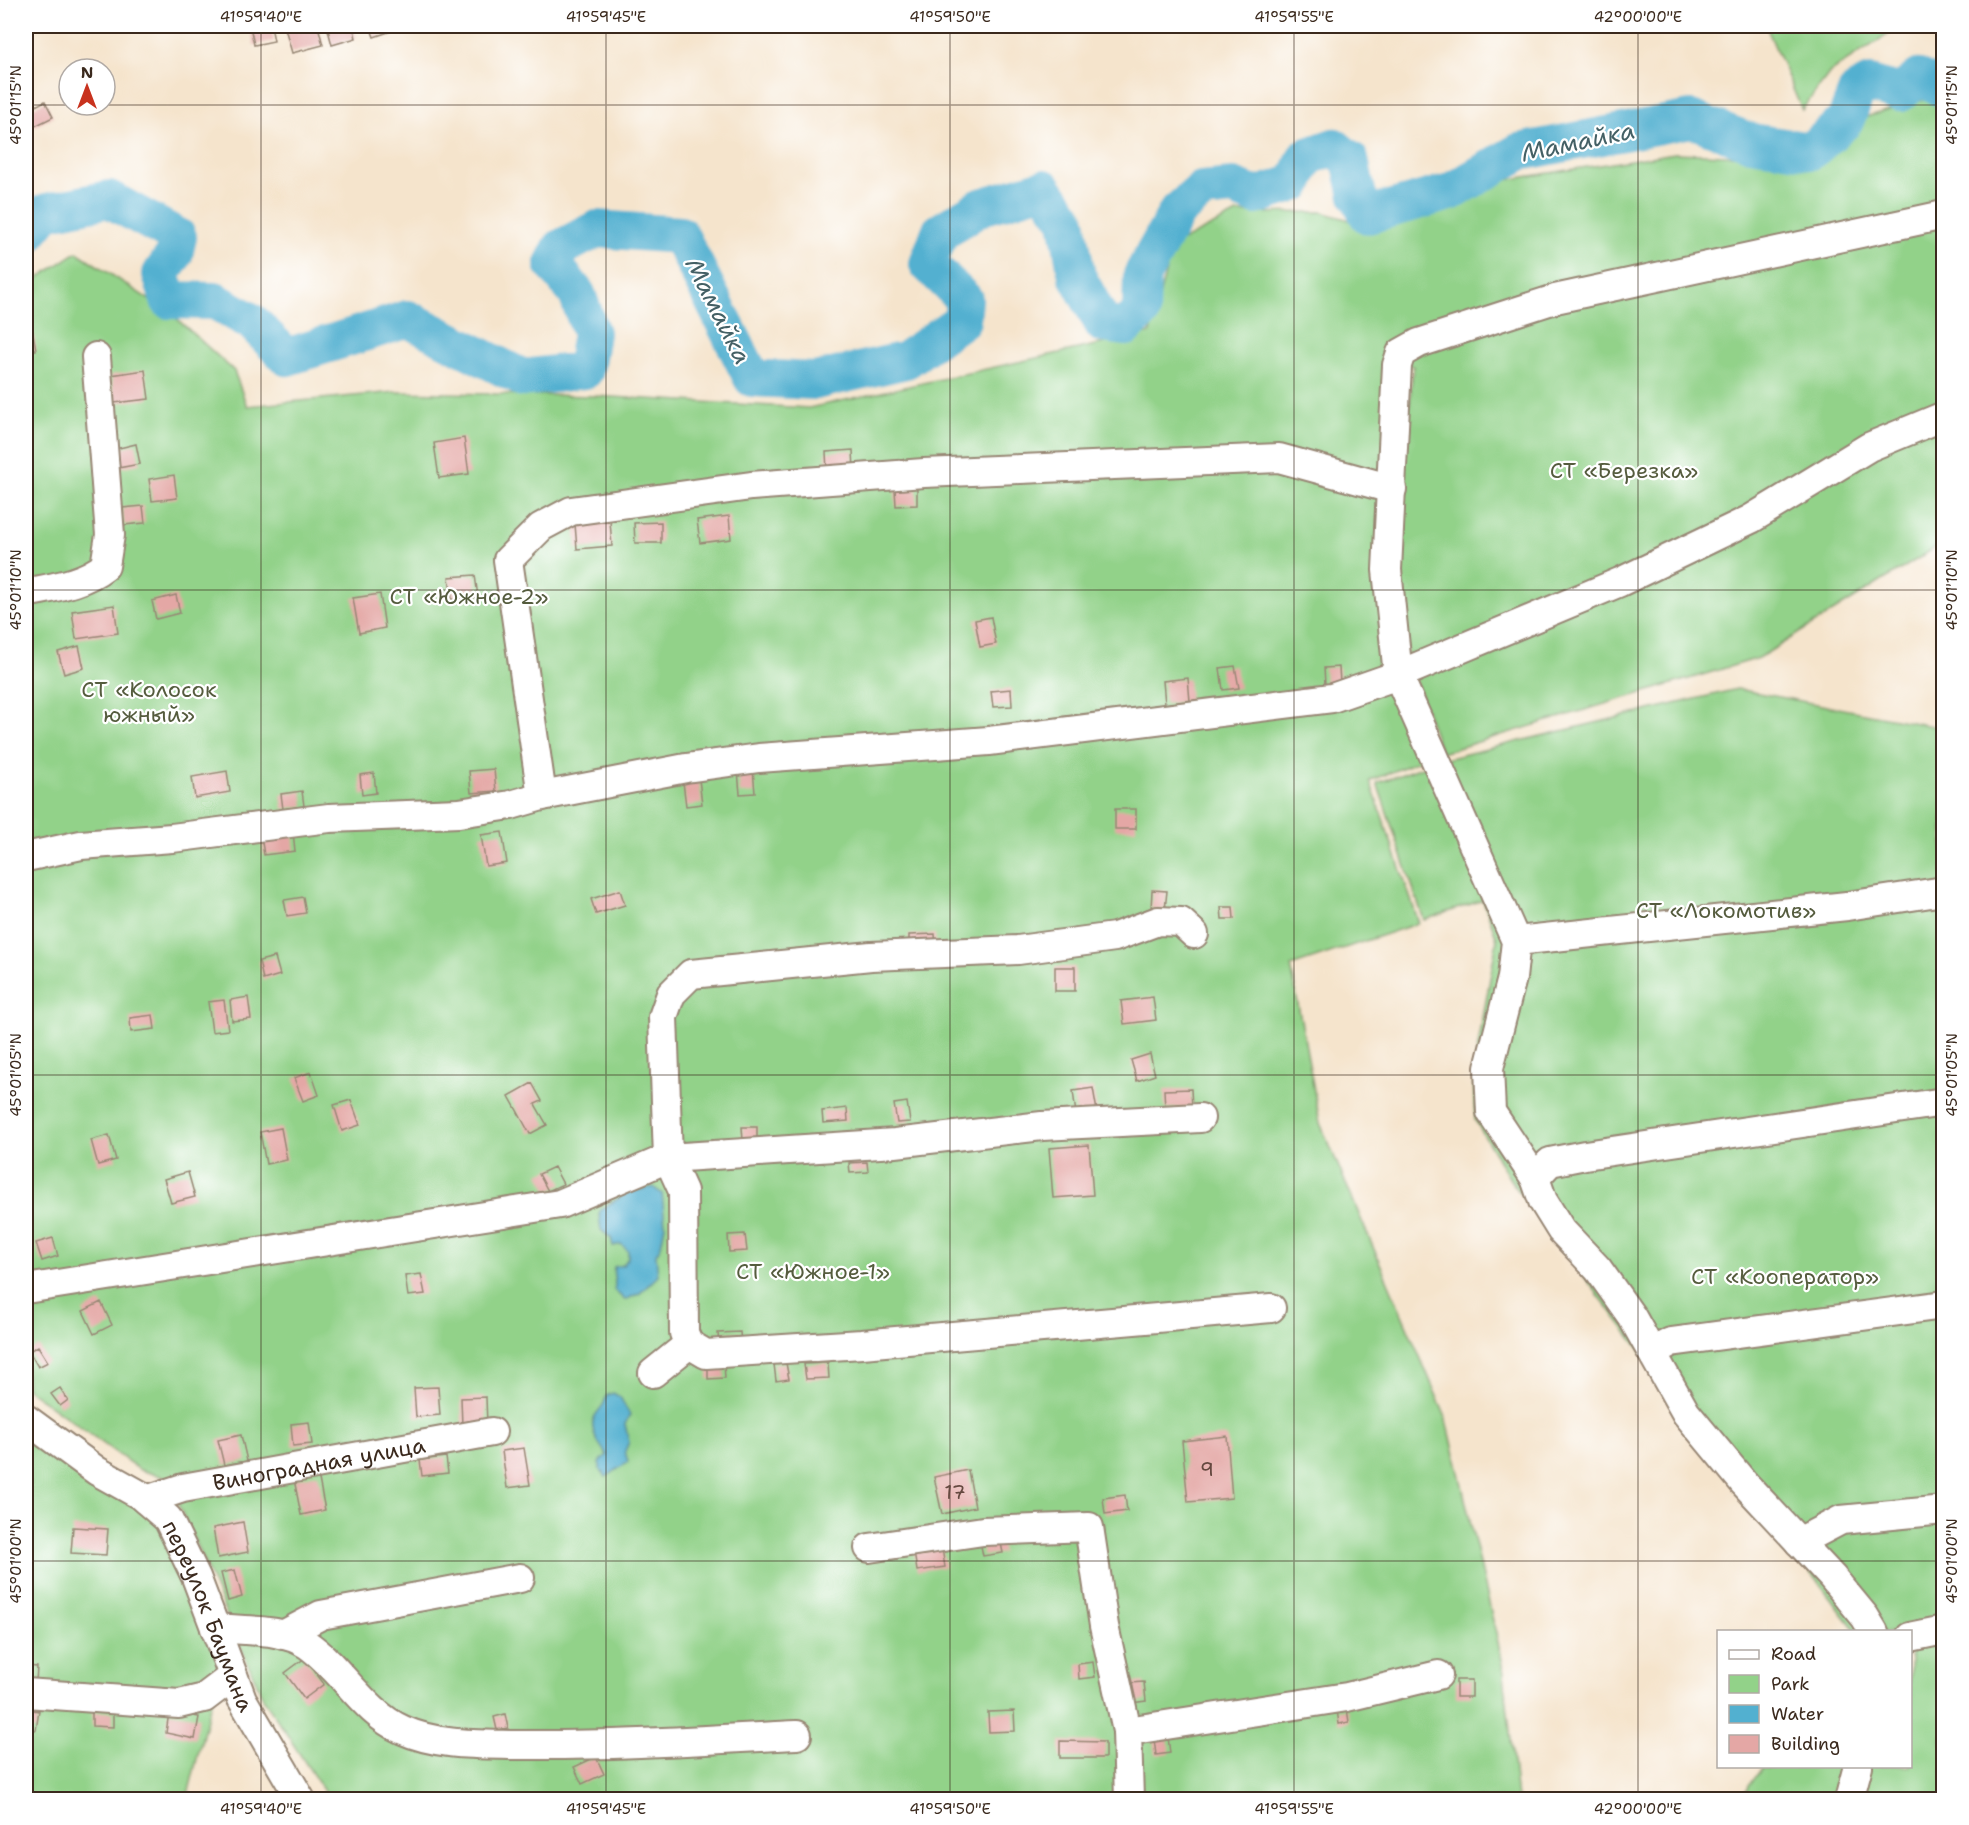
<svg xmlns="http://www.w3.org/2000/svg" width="1969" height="1825" font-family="'Shantell Sans',sans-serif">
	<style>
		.green { fill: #92d289; stroke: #667e54; stroke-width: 1.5 }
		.water { fill: #52b0d0; stroke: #466d77; stroke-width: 1.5 }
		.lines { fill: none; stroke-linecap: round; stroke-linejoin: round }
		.river { stroke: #52b0d0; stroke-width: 38 }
		.building { fill: #e4a7a5 }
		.minor-casing { stroke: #988775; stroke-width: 32 }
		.minor { stroke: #fff; stroke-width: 28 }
		.ticks { fill: none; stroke: #3b2a1e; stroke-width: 1.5; stroke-opacity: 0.45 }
		.labels { text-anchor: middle; stroke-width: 4.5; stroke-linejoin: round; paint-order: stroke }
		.number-label { font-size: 20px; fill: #654940 }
		.park-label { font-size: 22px; fill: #555c3e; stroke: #fff }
		.street-label { font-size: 22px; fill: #3b2a1e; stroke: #fff }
		.water-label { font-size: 24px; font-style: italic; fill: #446065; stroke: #fff }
		.neatline { fill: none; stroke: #3b2a1e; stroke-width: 2 }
		.ticks-label { font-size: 15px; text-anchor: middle; fill: #3b2a1e }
	</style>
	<rect width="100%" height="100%" fill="#fff"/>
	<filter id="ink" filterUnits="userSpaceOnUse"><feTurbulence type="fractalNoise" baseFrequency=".0167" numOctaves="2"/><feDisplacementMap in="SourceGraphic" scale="12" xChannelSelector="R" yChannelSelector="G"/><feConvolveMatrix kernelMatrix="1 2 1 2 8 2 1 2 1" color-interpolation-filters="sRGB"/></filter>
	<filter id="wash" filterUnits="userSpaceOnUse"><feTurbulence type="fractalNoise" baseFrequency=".008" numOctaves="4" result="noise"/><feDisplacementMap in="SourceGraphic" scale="24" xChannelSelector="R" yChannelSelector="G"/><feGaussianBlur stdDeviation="1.35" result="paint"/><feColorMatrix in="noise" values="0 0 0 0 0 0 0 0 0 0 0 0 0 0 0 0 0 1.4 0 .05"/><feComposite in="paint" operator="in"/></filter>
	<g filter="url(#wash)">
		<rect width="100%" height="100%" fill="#f5e4cc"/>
		<path class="green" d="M1766,26H1901L1830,72L1802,110Z
			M1943,94V543L1759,658L1441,753L1408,659L1398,535L1413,366L1389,360L1382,538L1421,760L1370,781L1419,923L1291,966L1320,1123L1447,1420L1503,1664L1517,1799H329L263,1698L167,1478L140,1470L26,1388V286L77,252L174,316L234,371L247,406L396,392L594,396L809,408L1150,333L1172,246L1237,213L1322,212L1370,226L1499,181L1675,153L1806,158L1866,117Z
			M1737,689L1943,728V1799H1743L1748,1786L1762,1767L1910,1766V1632L1856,1631L1511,1181L1475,1120L1473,1074L1497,939L1483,900L1424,920L1377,783L1445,759Z
			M26,1428L136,1501L164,1531L220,1666L187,1799H26Z"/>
		<path class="water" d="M653,1187L662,1194L665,1225L661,1246L656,1254L658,1276L640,1293L625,1300L614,1290C617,1281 612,1276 614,1267L623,1265L628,1258V1251L621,1244L613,1246L611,1238L601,1230L599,1214L601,1209L629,1192Z
			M613,1393L620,1397L630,1415L625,1424L629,1442L625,1451L628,1462L606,1477L600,1470V1462L607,1455C600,1446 589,1430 594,1418C598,1409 605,1407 606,1396Z"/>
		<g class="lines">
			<path class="river" d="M26,236L46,212L109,199L178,237L174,255L161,274L169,300L215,301L252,322L287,357L408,319L523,378L585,370L591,333L577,294L553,264L561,248L597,229L680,235L752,378L815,381L906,360L962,320L964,299L928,264L940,232L981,207L1044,188L1067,221L1077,276L1103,324L1126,327L1141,312L1142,275L1177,212L1202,190L1233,187L1256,196L1295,183L1306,157L1334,147L1350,160L1358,196L1368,215L1450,192L1519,152L1691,119L1751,142L1811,151L1845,121L1857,91L1870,84L1900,93L1919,78L1944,89"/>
		</g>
		<g id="blocks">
			<path class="building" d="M250,26H271L274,41L254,45Z
				M294,26H318L323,45L292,53L285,28Z
				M327,26H353L356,38L332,45Z
				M370,26H395L397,29L374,37Z
				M45,101L53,117L33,127L26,111Z
				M32,328L36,350L26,352V329Z
				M145,370L149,399L114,403L111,375Z
				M464,438L469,474L439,478L434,443Z
				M136,444L140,464L118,468L115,449Z
				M853,450L854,470L827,471L826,452Z
				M174,475L177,498L152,501L149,479Z
				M917,488V505L896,506L895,489Z
				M143,506L145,523L124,525L122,508Z
				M729,516L731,539L700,543L697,520Z
				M610,521L612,546L577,549L575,524Z
				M661,522V543H635L634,523Z
				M475,575L478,597L452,600L449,577Z
				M380,594L385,628L359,633L353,598Z
				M176,595L180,613L156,619L152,601Z
				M114,605L118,633L76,639L72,611Z
				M991,617L996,644L980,647L975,620Z
				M79,646L84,668L64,674L58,652Z
				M1235,666L1239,688L1223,690L1220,668Z
				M1339,667L1340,683L1325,684L1324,668Z
				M1188,678L1190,701L1165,704L1163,681Z
				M1011,689L1012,706L993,707L991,691Z
				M494,769L496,791L471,793L469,771Z
				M753,769L755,793L740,794L738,771Z
				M227,771L230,792L195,798L192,777Z
				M374,773L376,793L362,795L360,775Z
				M699,779L702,804L686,806L683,782Z
				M302,791L304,806L283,809L281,794Z
				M1115,809H1136V829H1115Z
				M293,832L295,851L264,855L261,836Z
				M502,832L507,863L486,866L481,835Z
				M620,890L625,905L596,914L591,899Z
				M1152,890L1167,891L1165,910L1151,909Z
				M303,897L306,913L287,916L284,900Z
				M1221,907H1233L1234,919H1222Z
				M935,934L936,949H909V935Z
				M275,957L280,975L263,980L259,961Z
				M1055,967H1075V991H1055Z
				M248,997L251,1019L232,1021L230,1000Z
				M1153,997L1156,1020L1124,1024L1121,1001Z
				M224,1000L228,1030L212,1032L208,1002Z
				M153,1015L155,1029L131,1032L130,1018Z
				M1150,1054L1155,1075L1137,1081L1131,1060Z
				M311,1072L319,1095L303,1101L294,1078Z
				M532,1083L542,1101L535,1104L547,1125L530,1134L509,1096Z
				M1093,1088L1097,1111L1076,1114L1073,1091Z
				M1191,1089L1192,1107L1165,1109L1164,1090Z
				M351,1100L360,1125L342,1131L334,1105Z
				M907,1102L910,1122L897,1123L894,1104Z
				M847,1108L848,1121L823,1123L822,1111Z
				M742,1127H757V1141H743Z
				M281,1128L287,1160L266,1164L260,1132Z
				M109,1135L116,1160L98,1165L91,1140Z
				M1089,1145L1093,1195L1053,1198L1049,1148Z
				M867,1162L868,1172L850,1173L849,1163Z
				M554,1167L563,1184L548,1191L539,1174Z
				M188,1172L195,1197L171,1203L164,1179Z
				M745,1234L747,1251L729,1252L728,1235Z
				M53,1238L58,1256L42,1261L36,1243Z
				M421,1274L425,1294L408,1296L405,1276Z
				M101,1302L112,1325L94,1334L83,1311Z
				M740,1332L741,1343L719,1344L718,1333Z
				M38,1346L48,1362L38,1367L29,1351Z
				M786,1363L789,1379L776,1381L774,1364Z
				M828,1363L829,1378L806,1379L804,1364Z
				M708,1364H724L725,1378L708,1379Z
				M438,1387L440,1415L416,1417L414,1388Z
				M60,1388L68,1400L60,1406L51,1394Z
				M486,1397L487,1425L462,1426L461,1398Z
				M309,1422L312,1444L293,1446L291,1424Z
				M241,1435L247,1461L224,1465L218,1440Z
				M1227,1436L1232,1498L1188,1502L1182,1441Z
				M524,1448L530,1485L507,1488L502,1451Z
				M446,1457L448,1473L422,1476L420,1460Z
				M968,1470L975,1507L942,1514L934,1477Z
				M318,1474L325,1510L301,1515L294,1479Z
				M1125,1495L1127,1511L1105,1514L1103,1498Z
				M243,1522L248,1552L218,1558L213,1528Z
				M73,1527L108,1529L106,1555L71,1553Z
				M1000,1538L1003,1553L983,1556L980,1541Z
				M942,1548L945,1567L917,1571L914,1552Z
				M235,1570L242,1597L228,1601L221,1573Z
				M305,1658L324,1684L304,1699L285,1673Z
				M1093,1662L1095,1677L1079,1679L1078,1664Z
				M26,1666L37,1667L36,1682L26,1681Z
				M1456,1680H1472V1697H1456Z
				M1144,1682L1146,1701L1131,1703L1129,1683Z
				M26,1709L39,1711L36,1730L26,1729Z
				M1347,1709L1349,1722L1339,1724L1337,1710Z
				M1014,1711L1015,1731L989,1732L988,1712Z
				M92,1712H113V1727L92,1726Z
				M169,1712L199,1717L195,1739L166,1733Z
				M505,1714L508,1728L497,1730L494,1717Z
				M1168,1737L1170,1753L1156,1755L1154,1739Z
				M1060,1741L1105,1742V1758H1060Z
				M596,1757L604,1774L582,1784L574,1767Z"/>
		</g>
	</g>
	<g filter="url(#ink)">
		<use href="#blocks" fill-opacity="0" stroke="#988775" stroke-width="1.5"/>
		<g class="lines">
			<defs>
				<g id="minor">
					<path d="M26,593C54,587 82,584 105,566L110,535L96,357"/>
					<path d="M542,796L508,560L541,527L571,511L751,486L924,473L1279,458L1392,489"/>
					<path d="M26,857L81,845L172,838L329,818L459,813L511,805L542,796L686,768L759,758L989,741L1332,698L1398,675L1620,582L1751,519L1869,447L1944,416"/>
					<path d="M1194,934L1181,922L1158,921L1115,937L1018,950L871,956L691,974L671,994L663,1017L668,1158L683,1191L684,1333L689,1344L706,1354L862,1344L1271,1308"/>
					<path d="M1516,941L1847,906L1944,891"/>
					<path d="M1535,1178L1491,1112L1489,1068L1512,978L1516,941L1398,675L1387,570L1397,365L1401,353L1419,343L1555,299L1944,215"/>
					<path d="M26,1289L560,1204L668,1158L895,1143L1042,1126L1200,1118"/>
					<path d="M1652,1352L1671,1342L1944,1305"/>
					<path d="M653,1373L689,1344"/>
					<path id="s1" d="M26,1419L97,1471L140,1495L168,1519L196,1577L242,1699L301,1800"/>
					<path id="s2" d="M146,1500L183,1488L492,1432"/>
					<path d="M1799,1542L1841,1520L1944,1510"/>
					<path d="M869,1548L983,1531L1089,1527L1104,1626L1127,1731L1129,1800"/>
					<path d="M215,1628C243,1631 284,1628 308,1645C342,1669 364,1713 403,1730C438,1746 481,1744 519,1745C612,1746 704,1740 797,1735"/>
					<path d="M1874,1632L1865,1617L1832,1577L1744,1483L1686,1413L1632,1317L1598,1269L1561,1230L1543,1201L1535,1178L1550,1162L1585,1155L1944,1102"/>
					<path d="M283,1635L321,1615L520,1578"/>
					<path d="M1910,1637L1944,1630"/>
					<path d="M26,1693L179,1704L204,1698L233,1676"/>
					<path d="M1127,1731L1347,1697L1438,1675"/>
					<path d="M1849,1800L1858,1766"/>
				</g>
			</defs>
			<use href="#minor" class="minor-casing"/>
			<use href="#minor" class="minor"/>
		</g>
	</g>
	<path class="ticks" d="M261,26V1800M606,26V1800M950,26V1800M1294,26V1800M1638,26V1800M26,105H69M105,105H1944M26,590H1944M26,1075H1944M26,1561H1944"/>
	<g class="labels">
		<g class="number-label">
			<text x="1207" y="1476">9</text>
			<text x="955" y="1499">17</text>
		</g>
		<g class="park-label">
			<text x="1624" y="478">СТ «Березка»</text>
			<text x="469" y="604">СТ «Южное-2»</text>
			<text x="149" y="697">СТ «Колосок<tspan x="149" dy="25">южный»</tspan></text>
			<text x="1726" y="918">СТ «Локомотив»</text>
			<text x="813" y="1279">СТ «Южное-1»</text>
			<text x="1785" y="1284">СТ «Кооператор»</text>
		</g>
		<g class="street-label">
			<text dy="8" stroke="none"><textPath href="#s2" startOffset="177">Виноградная улица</textPath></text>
			<text dy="8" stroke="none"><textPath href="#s1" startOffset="279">переулок Баумана</textPath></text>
		</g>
		<g class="water-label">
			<text transform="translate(1578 142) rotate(-12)" y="8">Мамайка</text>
			<text transform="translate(718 311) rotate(63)" y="8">Мамайка</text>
		</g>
	</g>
	<rect width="1969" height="1825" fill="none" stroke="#fff" stroke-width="66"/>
	<rect x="1717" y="1630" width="195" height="138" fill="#ffffff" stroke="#b1aaa5" stroke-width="1.5"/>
	<rect x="1729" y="1650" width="30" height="9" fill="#ffffff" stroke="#b1aaa5" stroke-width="1.5"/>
	<text x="1771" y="1660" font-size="18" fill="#3b2a1e">Road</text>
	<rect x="1729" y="1675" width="30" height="18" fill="#92d289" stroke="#b1aaa5" stroke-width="1.5"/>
	<text x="1771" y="1690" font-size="18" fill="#3b2a1e">Park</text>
	<rect x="1729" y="1705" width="30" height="18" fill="#52b0d0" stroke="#b1aaa5" stroke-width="1.5"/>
	<text x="1771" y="1720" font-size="18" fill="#3b2a1e">Water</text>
	<rect x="1729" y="1735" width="30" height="18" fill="#e4a7a5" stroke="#b1aaa5" stroke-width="1.5"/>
	<text x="1771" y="1750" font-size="18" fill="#3b2a1e">Building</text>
	<g transform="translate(87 87)"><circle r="28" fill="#ffffff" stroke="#b1aaa5" stroke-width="1.5"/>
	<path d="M0-4.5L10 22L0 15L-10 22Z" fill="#c8321e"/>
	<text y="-9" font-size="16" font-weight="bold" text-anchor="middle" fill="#3b2a1e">N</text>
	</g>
	<rect x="33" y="33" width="1903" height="1759" class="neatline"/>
	<g class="ticks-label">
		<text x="261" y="22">41°59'40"E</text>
		<text x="606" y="22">41°59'45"E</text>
		<text x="950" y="22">41°59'50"E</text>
		<text x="1294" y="22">41°59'55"E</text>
		<text x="1638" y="22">42°00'00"E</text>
		<text transform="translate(16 105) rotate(-90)" y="5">45°01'15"N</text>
		<text transform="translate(1952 105) rotate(-90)" y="5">45°01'15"N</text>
		<text transform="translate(16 590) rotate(-90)" y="5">45°01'10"N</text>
		<text transform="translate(1952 590) rotate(-90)" y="5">45°01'10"N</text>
		<text transform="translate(16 1075) rotate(-90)" y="5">45°01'05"N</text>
		<text transform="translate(1952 1075) rotate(-90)" y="5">45°01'05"N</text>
		<text transform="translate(16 1561) rotate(-90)" y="5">45°01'00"N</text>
		<text transform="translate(1952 1561) rotate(-90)" y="5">45°01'00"N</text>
		<text x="261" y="1814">41°59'40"E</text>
		<text x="606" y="1814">41°59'45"E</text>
		<text x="950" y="1814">41°59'50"E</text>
		<text x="1294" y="1814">41°59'55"E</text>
		<text x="1638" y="1814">42°00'00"E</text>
	</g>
</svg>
